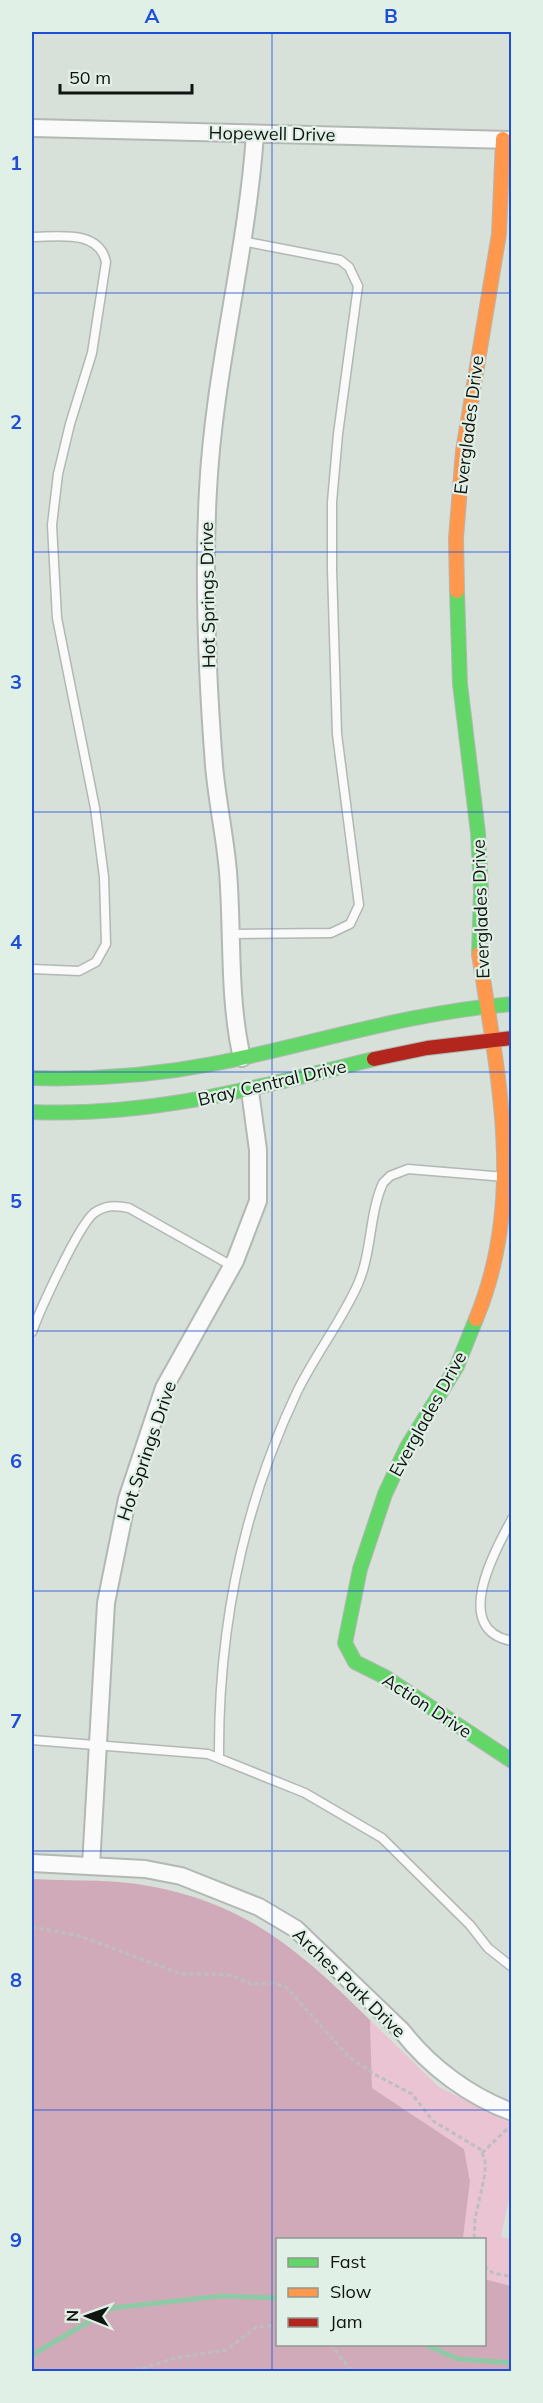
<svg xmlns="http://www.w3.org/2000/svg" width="543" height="2403" font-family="Mulish,sans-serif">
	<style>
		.green { fill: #eac4d3 }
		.forest { fill: #d1aaba }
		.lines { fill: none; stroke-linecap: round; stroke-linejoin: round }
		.stream { stroke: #8fcaa6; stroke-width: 5 }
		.lane-casing { stroke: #b2b8b4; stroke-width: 11 }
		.street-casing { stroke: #b2b8b4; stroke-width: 20 }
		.fast-casing { stroke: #b2b8b4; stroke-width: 16 }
		.slow-casing { stroke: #b2b8b4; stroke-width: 16 }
		.jam-casing { stroke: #b2b8b4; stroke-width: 16 }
		.path { stroke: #bdbfbd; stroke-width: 3; stroke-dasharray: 4.5 3; stroke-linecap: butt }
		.lane { stroke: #f9faf9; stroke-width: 8 }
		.street { stroke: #f9faf9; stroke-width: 16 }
		.fast { stroke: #63d668; stroke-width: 14 }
		.slow { stroke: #ff974d; stroke-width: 14 }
		.jam { stroke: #b3261e; stroke-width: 14 }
		.grid { fill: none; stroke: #1d4ed8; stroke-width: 1.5; stroke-opacity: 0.55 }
		.labels { text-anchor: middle; stroke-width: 4.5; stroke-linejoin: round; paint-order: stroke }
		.street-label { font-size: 18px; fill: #0f1411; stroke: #e1f0e6 }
		.neatline { fill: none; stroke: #1d4ed8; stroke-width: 2 }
		.grid-label { font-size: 20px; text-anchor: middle; font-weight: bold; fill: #1d4ed8 }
	</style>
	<rect width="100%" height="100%" fill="#d8e0da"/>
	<path class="green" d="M370,2020L439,2087L511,2123V2188L501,2237L511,2239V2286L485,2279L484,2240L463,2239L470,2181L464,2149L372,2088Z"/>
	<path class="forest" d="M32,1879C66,1881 103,1879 137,1884C243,1900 297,1948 370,2020L372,2088L464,2149L470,2181L463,2239L278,2240V2344H484L485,2279L511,2286V2371H32Z"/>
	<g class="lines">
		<path class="stream" d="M423,2344L458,2359L512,2363
			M32,2355L112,2308L222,2296L278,2298"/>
		<defs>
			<path id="lane" d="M32,237C57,237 99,229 106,262L92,353L70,424L58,474L52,525L57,618L95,808L104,877L106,944L96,962L79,971L32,969
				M232,934L331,933L350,924L359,905L337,734L332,569V502L338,434L358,286L349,267L340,260L242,241
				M32,1332C40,1310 78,1226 94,1213C105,1205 116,1205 129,1208L232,1266
				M512,1519C494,1552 451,1630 512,1641
				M32,1740L208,1754L305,1793L382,1838L470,1925L488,1948L512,1967
				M219,1758C218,1630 242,1508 297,1392C315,1355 341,1322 358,1284C372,1252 369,1214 383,1183L390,1176L408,1169L505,1177"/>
			<path id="street" d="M32,128L512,140
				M242,1058C228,997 233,934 228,872C225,836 217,801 214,765C207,674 203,582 208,490C214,370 247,253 255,134
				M32,1863L145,1869L181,1876L259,1907L296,1929L402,2031C430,2067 469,2096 512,2112
				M91,1866L106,1603L127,1499L164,1388L235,1261L258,1201V1150L250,1091"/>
			<path id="fast" d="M457,591L460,684L478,833L481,891L479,954
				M32,1078C95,1080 156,1075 218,1063C316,1043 411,1012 512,1004
				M32,1112C152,1117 259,1087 374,1059
				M476,1319L457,1366L407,1447L385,1494L360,1569L345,1643L355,1662L385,1677L512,1761"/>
			<path id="slow" d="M457,591L456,538L463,451L499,234L503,139
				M476,1319C526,1199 498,1077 479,954"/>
			<path id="jam" d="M374,1059L427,1048L512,1038"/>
		</defs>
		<use href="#lane" class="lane-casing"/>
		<use href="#street" class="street-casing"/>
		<use href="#fast" class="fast-casing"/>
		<use href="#slow" class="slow-casing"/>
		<use href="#jam" class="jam-casing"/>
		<path class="path" d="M32,1927L80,1936L181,1974H219L233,1976L251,1984L274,1983L286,1987L348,2056L374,2074L412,2094L433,2121L480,2149L485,2159V2174L475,2219L474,2240
			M482,2153L507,2129
			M484,2266L493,2273L512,2277
			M330,2344L352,2372
			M120,2372L144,2368L175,2358L226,2350L257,2327L278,2325"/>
		<use href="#lane" class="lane"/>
		<use href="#street" class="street"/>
		<use href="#fast" class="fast"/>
		<use href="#slow" class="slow"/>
		<use href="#jam" class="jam"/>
	</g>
	<path class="grid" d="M272,32V2372M32,293H512M32,552H512M32,812H512M32,1072H512M32,1331H512M32,1591H512M32,1851H512M32,2110H512"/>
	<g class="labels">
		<g class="street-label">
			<text transform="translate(272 134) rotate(1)" y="6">Hopewell Drive</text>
			<text transform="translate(469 425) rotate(-83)" y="6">Everglades Drive</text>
			<text transform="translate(208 595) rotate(-91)" y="6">Hot Springs Drive</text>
			<text transform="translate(481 909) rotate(-92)" y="6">Everglades Drive</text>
			<text transform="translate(272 1083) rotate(-13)" y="6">Bray Central Drive</text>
			<text transform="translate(428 1414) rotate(-61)" y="6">Everglades Drive</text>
			<text transform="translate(147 1451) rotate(-71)" y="6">Hot Springs Drive</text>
			<text transform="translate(427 1706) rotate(33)" y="6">Action Drive</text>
			<text transform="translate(349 1983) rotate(44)" y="6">Arches Park Drive</text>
		</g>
	</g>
	<rect width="543" height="2403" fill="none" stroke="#e1f0e6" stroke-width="66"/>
	<rect x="276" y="2238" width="210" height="108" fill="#e1f0e6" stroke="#8d9891" stroke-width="1.5"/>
	<rect x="288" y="2258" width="30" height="9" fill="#63d668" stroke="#8d9891" stroke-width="1.5"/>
	<text x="330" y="2268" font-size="18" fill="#0f1411">Fast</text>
	<rect x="288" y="2288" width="30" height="9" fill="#ff974d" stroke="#8d9891" stroke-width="1.5"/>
	<text x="330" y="2298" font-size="18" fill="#0f1411">Slow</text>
	<rect x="288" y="2318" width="30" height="9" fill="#b3261e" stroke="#8d9891" stroke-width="1.5"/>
	<text x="330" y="2328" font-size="18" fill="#0f1411">Jam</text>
	<g transform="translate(87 2316) rotate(271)" stroke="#e1f0e6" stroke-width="4.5" paint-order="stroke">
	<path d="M0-4.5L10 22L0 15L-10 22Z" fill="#0f1411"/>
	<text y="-9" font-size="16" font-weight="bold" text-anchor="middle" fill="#0f1411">N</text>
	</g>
	<path d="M60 84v9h132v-9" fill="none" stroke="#0f1411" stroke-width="3"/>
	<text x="69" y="84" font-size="18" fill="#0f1411" stroke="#e1f0e6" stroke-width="4.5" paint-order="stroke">50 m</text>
	<rect x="33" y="33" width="477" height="2337" class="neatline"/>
	<g class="grid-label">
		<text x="152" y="23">A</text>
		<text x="391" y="23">B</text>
		<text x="16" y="170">1</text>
		<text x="16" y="429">2</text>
		<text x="16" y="689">3</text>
		<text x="16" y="949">4</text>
		<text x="16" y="1208">5</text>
		<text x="16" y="1468">6</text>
		<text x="16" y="1728">7</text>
		<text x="16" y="1987">8</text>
		<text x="16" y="2247">9</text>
	</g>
</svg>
